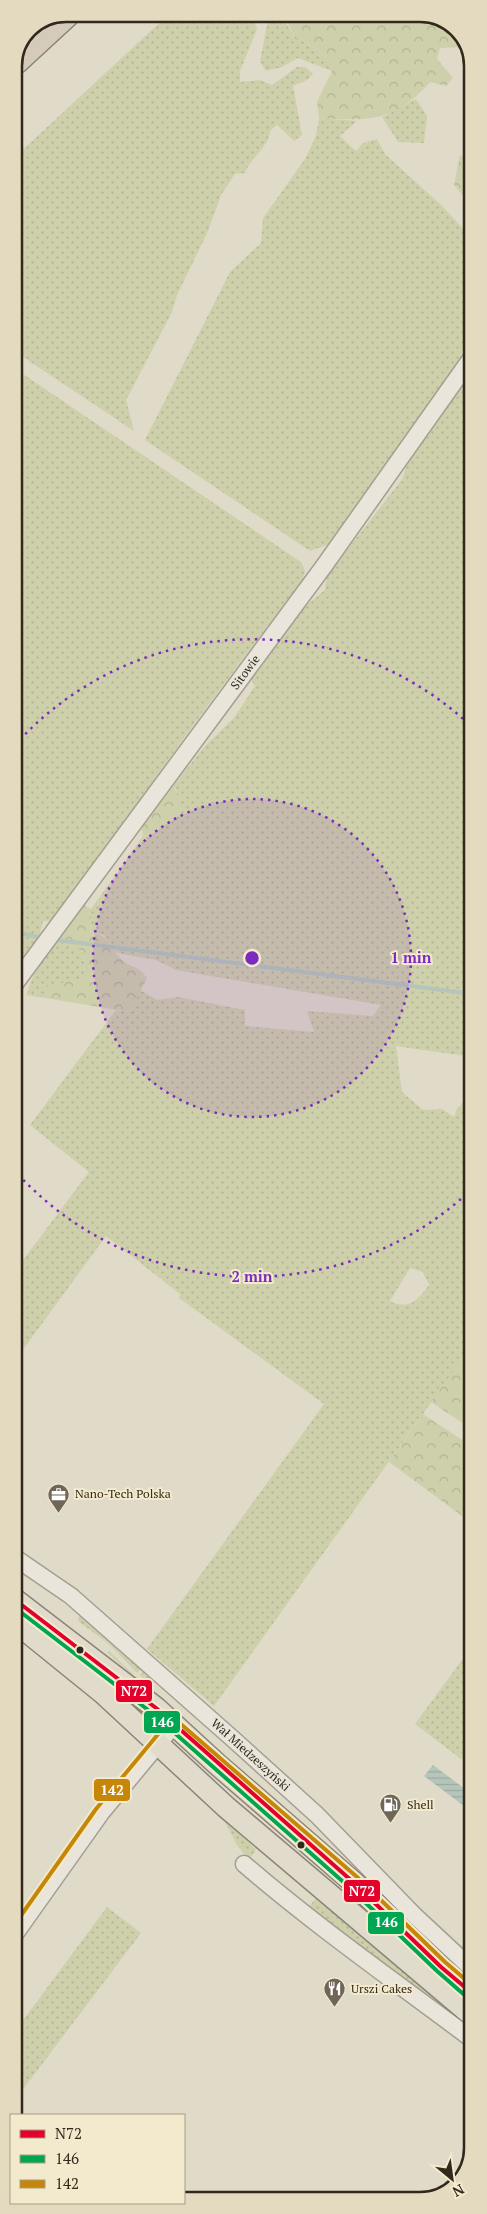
<svg xmlns="http://www.w3.org/2000/svg" width="487" height="2214" font-family="'PT Serif',serif">
	<style>
		.green { fill: url(#green-dots); fill-rule: evenodd }
		.forest { fill: url(#forest-crowns) }
		.water { fill: url(#water-rules) }
		.lines { fill: none; stroke-linecap: round; stroke-linejoin: round }
		.stream { stroke: #b4c6bb; stroke-width: 4 }
		.minor-casing { stroke: #a59f92; stroke-width: 19 }
		.major-casing { stroke: #8a8479; stroke-width: 24 }
		.highway-casing { stroke: #8a8479; stroke-width: 28 }
		.minor { stroke: #e9e5da; stroke-width: 16 }
		.major { stroke: #e0dbcb; stroke-width: 21 }
		.highway { stroke: #d4cbba; stroke-width: 25 }
		.bus-1-casing { stroke: #f3eacd; stroke-width: 8 }
		.bus-2-casing { stroke: #f3eacd; stroke-width: 8 }
		.bus-3-casing { stroke: #f3eacd; stroke-width: 8 }
		.bus-1 { stroke: #e4002b; stroke-width: 4 }
		.bus-2 { stroke: #00a651; stroke-width: 4 }
		.bus-3 { stroke: #c68607; stroke-width: 4 }
		.ring { fill: none; stroke: #7b2cbf; stroke-width: 2.5; stroke-dasharray: 2.5 5 }
		.bus-dot { fill: #32281c; stroke: #f3eacd; stroke-width: 2 }
		.labels { text-anchor: middle; stroke-width: 4; stroke-linejoin: round; paint-order: stroke }
		.street-label { font-size: 12px; fill: #32281c; stroke: #f3eacd }
		.poi-label { font-size: 12px; fill: #32281c; stroke: #f3eacd; text-anchor: start }
		.rim { fill: none; stroke: #32281c; stroke-width: 2.5 }
		.centre { fill: #7b2cbf; stroke: #f3eacd; stroke-width: 2.5 }
		.ring-label { font-size: 15px; text-anchor: middle; font-weight: bold; fill: #7b2cbf; stroke: #f3eacd; stroke-width: 4; stroke-linejoin: round; paint-order: stroke }
		.line-badge { stroke: #f3eacd; stroke-width: 2 }
		.badge-label { font-size: 14px; text-anchor: middle; font-weight: bold; fill: #fff }
	</style>
	<defs>
		<pattern id="green-dots" width="8" height="8" patternUnits="userSpaceOnUse" patternTransform="scale(1.25)"><rect width="8" height="8" fill="#ced0ab"/><path d="M2 2h.1M6 6h.1" fill="none" stroke="#b1b393" stroke-width="1.8" stroke-linecap="round"/></pattern>
		<pattern id="forest-crowns" width="20" height="18" patternUnits="userSpaceOnUse" patternTransform="scale(1.25)"><rect width="20" height="18" fill="#ced0ab"/><path d="M2 6a3 3 0 1 1 6 0M12 15a3 3 0 1 1 6 0" fill="none" stroke="#b1b393"/></pattern>
		<pattern id="water-rules" width="6" height="5" patternUnits="userSpaceOnUse" patternTransform="scale(1.25)"><rect width="6" height="5" fill="#b4c6bb"/><path d="M0 2.5h6" fill="none" stroke="#9baaa0"/></pattern>
	</defs>
	<rect width="100%" height="100%" fill="#e0dac8"/>
	<path class="green" d="M169,14H210L226,21L232,14H251L257,29L240,71V82L260,80L272,85L297,67H305L313,74L307,80L293,86L302,135L294,141L277,125L270,131C269,147 250,158 245,173L235,174L221,195L208,231L177,295L172,312L126,400L134,431L14,351V158Z
		M269,14C283,14 290,29 295,39C313,44 326,53 332,71L298,58L282,67L266,71L260,62Z
		M416,99L427,116L424,143L398,142L382,117Z
		M319,118L357,121L340,136L356,151L363,143L377,139L385,154L441,205L472,238V331L468,336L458,363L330,544L310,551L145,440L230,272L261,243L263,218L305,159L316,136Z
		M14,368L301,562L305,571L303,579L197,720L52,921H43L37,946L14,975Z
		M472,369L473,1057L396,1046L402,1092L423,1110L442,1109L454,1117L457,1109L465,1100H473V1344L214,1706L147,1649L324,1404L179,1298L180,1294L106,1236L14,1362V1272L89,1172L30,1125L116,1010L130,1012L140,990L157,1000L178,997L245,1010V1026L314,1032L307,1011L373,1016L381,1005L176,970L156,960L117,953L104,935L90,931L91,909L143,836L150,837L177,791L173,786L204,747L234,718L255,686L248,675L298,612L325,590L327,576L403,478L409,455ZM410,1268L423,1272L429,1285C418,1300 409,1311 390,1301Z
		M58,937L80,950L90,973L75,981L48,985L45,998L26,995L39,960Z
		M80,1612L154,1678L146,1680L140,1675L143,1672L140,1670L137,1673L109,1644L78,1621Z
		M473,1645V1768L415,1724Z
		M109,1651L146,1687V1688L107,1652Z
		M223,1818L235,1825L256,1850L249,1859L237,1845Z
		M317,1897L473,2027V2031L308,1908Z
		M107,1907L141,1933L15,2100V2031Z"/>
	<path class="forest" d="M275,14H427L455,27L467,47L440,48L437,59L453,78L446,86L430,82C395,122 369,121 319,118L317,102L332,71C326,53 313,44 295,39L289,25Z
		M460,155L472,159V207L454,185Z
		M173,786L181,799L177,817L150,837L143,836L141,826Z
		M84,905L91,909L90,931C115,938 109,951 125,962C134,969 139,966 147,978L130,1012L45,998L47,985L75,981L89,973L80,950L58,937Z
		M473,1344V1430L431,1402Z
		M423,1414L473,1447V1524L389,1462Z"/>
	<path class="water" d="M433,1765L473,1795V1803L468,1809L424,1776Z"/>
	<g class="lines">
		<path class="stream" d="M14,931L41,938
			M57,940L473,994"/>
		<defs>
			<g id="minor">
				<path id="s1" d="M14,985L324,566L472,357"/>
				<path id="s2" d="M14,1557L71,1596L233,1739L317,1815L415,1916L473,1970"/>
				<path d="M244,1864C317,1927 396,1982 473,2040"/>
				<path d="M15,1934L101,1813L174,1725"/>
			</g>
			<path id="major" d="M14,1599L156,1708L218,1765L353,1882L441,1967L473,1994
				M14,1621L103,1693L226,1807L473,2016"/>
			<path id="highway" d="M16,61L67,14"/>
		</defs>
		<use href="#minor" class="minor-casing"/>
		<use href="#major" class="major-casing"/>
		<use href="#highway" class="highway-casing"/>
		<use href="#minor" class="minor"/>
		<use href="#major" class="major"/>
		<use href="#highway" class="highway"/>
		<defs>
			<path id="bus-1" d="M14,1599L156,1708L353,1882L441,1967L473,1994"/>
			<path id="bus-2" d="M14,1607L152,1713L349,1887L437,1971L469,1999"/>
			<path id="bus-3" d="M15,1924L96,1809L169,1721L175,1719L357,1877L445,1962L473,1986"/>
		</defs>
		<use href="#bus-1" class="bus-1-casing"/>
		<use href="#bus-2" class="bus-2-casing"/>
		<use href="#bus-3" class="bus-3-casing"/>
		<use href="#bus-1" class="bus-1"/>
		<use href="#bus-2" class="bus-2"/>
		<use href="#bus-3" class="bus-3"/>
	</g>
	<circle cx="252" cy="958" r="159" fill="#7b2cbf" fill-opacity=".12"/>
	<g class="ring">
		<circle cx="252" cy="958" r="159"/>
		<path d="M472 1189A319 319 0 0 1 15 1171M15 745A319 319 0 0 1 472 727"/>
	</g>
	<defs>
		<symbol id="office-pin" viewBox="-11 -11 22 30"><path d="M0 17L-7.5 6A9.5 9.5 0 1 1 7.5 6Z" fill="#6f6658" stroke="#f3eacd"/><path d="M-6-3h4V-5.5h4V-3h4V5H-6ZM-1-4.5V-3h2v-1.5ZM-6 0V1H6V0Z" fill="#fff"/></symbol>
		<symbol id="fuel-pin" viewBox="-11 -11 22 30"><path d="M0 17L-7.5 6A9.5 9.5 0 1 1 7.5 6Z" fill="#6f6658" stroke="#f3eacd"/><path d="M-5.5-6h7V0h2V4h1.3V-2.5L3-4.5l.8-.8L6-3V5H2.5V1h-1V6h-7ZM-4.2-4.7v3.2H.2V-4.7Z" fill="#fff"/></symbol>
		<symbol id="restaurant-pin" viewBox="-11 -11 22 30"><path d="M0 17L-7.5 6A9.5 9.5 0 1 1 7.5 6Z" fill="#6f6658" stroke="#f3eacd"/><path d="M-5-6h1v4h1v-4h1v4h1v-4h1v5L-1.5 .5V6h-2V.5L-5-1ZM5-6V6H3V1.5H1.5Q1.5-4 5-6Z" fill="#fff"/></symbol>
	</defs>
	<g fill-rule="evenodd">
		<use href="#office-pin" x="46" y="1482" width="25" height="34"/>
		<use href="#fuel-pin" x="378" y="1792" width="25" height="34"/>
		<use href="#restaurant-pin" x="322" y="1976" width="25" height="34"/>
	</g>
	<g class="bus-dot">
		<circle cx="80" cy="1650" r="4.5"/>
		<circle cx="301" cy="1845" r="4.5"/>
	</g>
	<g class="labels">
		<g class="street-label">
			<text dy="4" stroke="none"><textPath href="#s1" startOffset="389">Sitowie</textPath></text>
			<text dy="4" stroke="none"><textPath href="#s2" startOffset="309">Wał Miedzeszyński</textPath></text>
		</g>
		<g class="poi-label">
			<text x="75" y="1498">Nano-Tech Polska</text>
			<text x="407" y="1809">Shell</text>
			<text x="351" y="1993">Urszi Cakes</text>
		</g>
	</g>
	<path d="M0 0H487V2214H0ZM66 22H420A44 44 0 0 1 464 66V2148A44 44 0 0 1 420 2192H66A44 44 0 0 1 22 2148V66A44 44 0 0 1 66 22Z" fill="#e4dabf" fill-rule="evenodd"/>
	<path class="rim" d="M66 22H420A44 44 0 0 1 464 66V2148A44 44 0 0 1 420 2192H66A44 44 0 0 1 22 2148V66A44 44 0 0 1 66 22Z"/>
	<circle cx="252" cy="958" r="8" class="centre"/>
	<g class="ring-label">
		<text x="411" y="963">1 min</text>
		<text x="252" y="1282">2 min</text>
	</g>
	<g class="line-badge">
		<rect x="115" y="1679" width="38" height="24" rx="5" fill="#e4002b"/>
		<rect x="143" y="1710" width="38" height="24" rx="5" fill="#00a651"/>
		<rect x="93" y="1778" width="38" height="24" rx="5" fill="#c68607"/>
		<rect x="343" y="1879" width="38" height="24" rx="5" fill="#e4002b"/>
		<rect x="367" y="1911" width="38" height="24" rx="5" fill="#00a651"/>
	</g>
	<g class="badge-label">
		<text x="134" y="1696">N72</text>
		<text x="162" y="1727">146</text>
		<text x="112" y="1795">142</text>
		<text x="362" y="1896">N72</text>
		<text x="386" y="1927">146</text>
	</g>
	<rect x="10" y="2114" width="175" height="90" fill="#f3eacd" stroke="#a69c86"/>
	<rect x="20" y="2130" width="25" height="8" fill="#e4002b" stroke="#a69c86"/>
	<text x="55" y="2139" font-size="15" fill="#32281c">N72</text>
	<rect x="20" y="2155" width="25" height="8" fill="#00a651" stroke="#a69c86"/>
	<text x="55" y="2164" font-size="15" fill="#32281c">146</text>
	<rect x="20" y="2180" width="25" height="8" fill="#c68607" stroke="#a69c86"/>
	<text x="55" y="2189" font-size="15" fill="#32281c">142</text>
	<g transform="translate(452 2179) rotate(151)" stroke="#f3eacd" stroke-width="4" paint-order="stroke">
	<path d="M0-4L9 19L0 12L-9 19Z" fill="#32281c"/>
	<text y="-8" font-size="14" font-weight="bold" text-anchor="middle" fill="#32281c">N</text>
	</g>
</svg>
